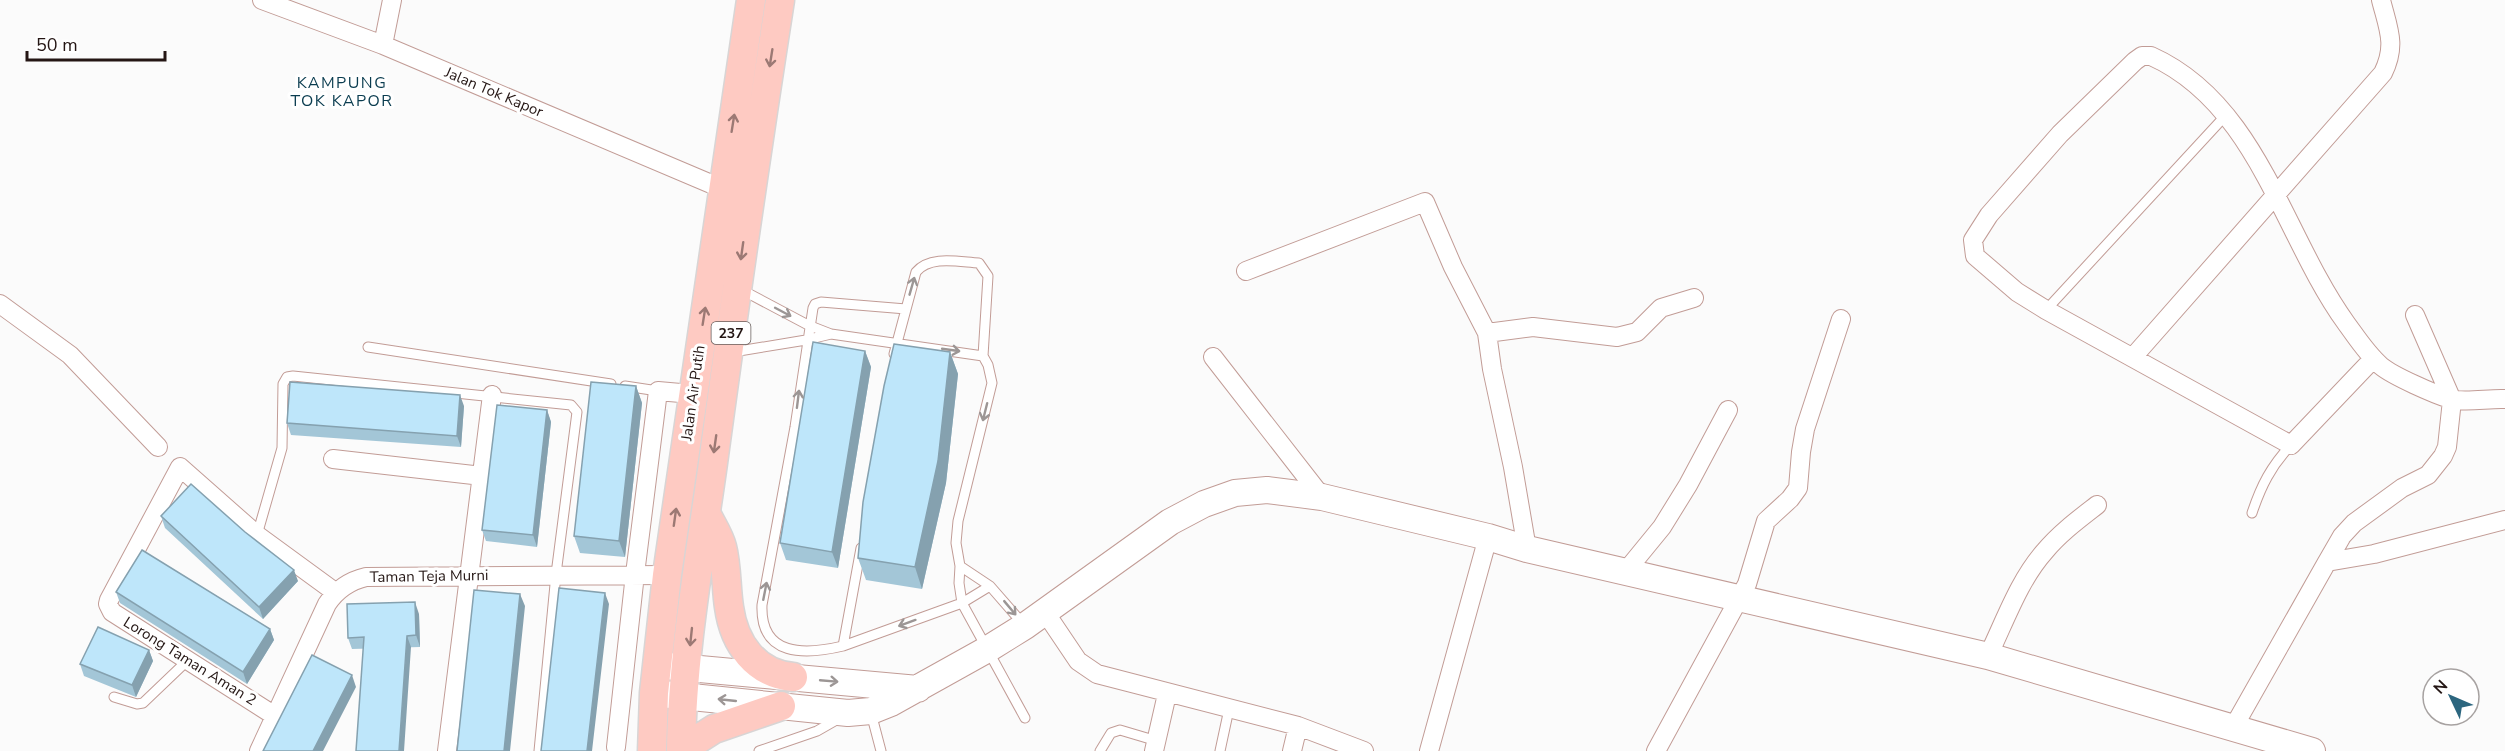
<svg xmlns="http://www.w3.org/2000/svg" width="2505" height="751" font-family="'Nunito Sans',sans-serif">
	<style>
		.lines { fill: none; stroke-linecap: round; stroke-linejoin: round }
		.lane-casing { stroke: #c29c96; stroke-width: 11 }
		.street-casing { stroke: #c29c96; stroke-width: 20 }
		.secondary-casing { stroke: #c29c96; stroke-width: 28 }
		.primary-casing { stroke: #d8d5d5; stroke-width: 31 }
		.lane { stroke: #fff; stroke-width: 9 }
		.street { stroke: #fff; stroke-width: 18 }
		.secondary { stroke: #fff; stroke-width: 26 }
		.primary { stroke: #fecac2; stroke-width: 28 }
		.wall { fill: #a3c6d7 }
		.shaded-wall { fill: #85a1af }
		.building { fill: #bee6fa; stroke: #85a1af; stroke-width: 1.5 }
		.oneway { stroke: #9c7974 }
		.oneway2 { stroke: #9c9695 }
		.labels { text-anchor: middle; stroke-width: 6; stroke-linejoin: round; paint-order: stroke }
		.shield { fill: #fff; stroke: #665c5a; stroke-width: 1.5 }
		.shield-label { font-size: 14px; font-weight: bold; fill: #241614 }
		.street-label { font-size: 15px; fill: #241614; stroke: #fff }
		.neighbourhood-label { font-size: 16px; letter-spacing: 1.5px; fill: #0a3c4f; stroke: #fff }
	</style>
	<rect width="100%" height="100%" fill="#fbfbfb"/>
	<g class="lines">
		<defs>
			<path id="lane" d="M742,290L808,325L831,334L983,356
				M906,309L821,302L815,304L813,308L795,427L762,605C760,657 805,655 843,646L962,603L990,586
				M2046,310L2226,115
				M368,347L611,384
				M733,352L806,340L831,334
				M894,354L916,272C930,255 959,262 979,263L988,276L983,356L988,365L992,383L958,521L956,543L960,566L959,583L962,603L1025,718
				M625,386L658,391
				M2252,513C2261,486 2271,466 2291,445
				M257,535L282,448L283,384L287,377L293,376L571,405L577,412L556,574L539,751
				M960,566L990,586L1024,625
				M843,646L861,548
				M114,697L137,704L143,703L188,660
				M871,713L881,751
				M759,751L817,731L838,719
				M1100,751L1111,733L1120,730L1157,741
				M1220,751L1229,709"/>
			<path id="street" d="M262,0L383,45L723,189
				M383,45L392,0
				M1246,271L1425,202L1453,267L1487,333L1492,369L1513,467L1527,549
				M0,304L70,355L158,447
				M1487,333L1533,327L1617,337L1637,332L1661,308L1694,298
				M1213,357L1322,497
				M2133,357L2383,73C2397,45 2388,28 2381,0
				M2373,359L2291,445L2046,310L2017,292L1975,256L1973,240L1989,215L2060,134L2135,61L2142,56H2151C2258,104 2283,236 2346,323C2357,338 2367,354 2381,366C2393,376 2434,394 2450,399C2464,403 2490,398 2505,399
				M333,459L482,476
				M2327,562L2342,536L2354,523L2402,488L2428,475L2443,456L2447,447L2452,400L2415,315
				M1626,571L1662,527L1688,485L1728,410
				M1045,612L1078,661L1097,674L1298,726L1364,751
				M1988,656C2005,621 2019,580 2045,551C2060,533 2079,519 2097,505
				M275,716L112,612L108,604L109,600L180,467L257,535L335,592
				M2233,728L2327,562L2374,554L2505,520
				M616,747L635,574L658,391L692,394
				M259,751L327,604C337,589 349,581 366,577L667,575
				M447,751L492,395
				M1154,751L1167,694
				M1292,751L1298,726
				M1429,751L1488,537
				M1656,751L1747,584L1766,521L1790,499L1798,488L1801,452L1805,429L1841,319"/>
			<path id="secondary" d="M667,666L918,689
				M662,694L848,713L871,711L891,703L988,649L1025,626L1170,522L1204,504L1235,493L1267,490L1322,497L1488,537L1527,549L1988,656L2312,751"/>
			<path id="primary" d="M706,513C711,524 719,535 722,547C727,566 726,588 729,607C734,644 756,674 793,677
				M681,750L714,729L781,706
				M652,751L654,693L667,575L751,0
				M681,751C682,657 700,556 713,463C734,308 756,154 780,0"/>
		</defs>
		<use href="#lane" class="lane-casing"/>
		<use href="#street" class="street-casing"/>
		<use href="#secondary" class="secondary-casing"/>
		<use href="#primary" class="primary-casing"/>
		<use href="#lane" class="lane"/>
		<use href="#street" class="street"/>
		<use href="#secondary" class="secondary"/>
		<use href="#primary" class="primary"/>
	</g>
	<path class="wall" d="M865,351L871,367L838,568L786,560L780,543Z
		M950,352L958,374L946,483L922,589L866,580L858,558Z
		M636,386L642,403L625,557L580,553L574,536Z
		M464,406L461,447L291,435L287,423Z
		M547,410L551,422L537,547L486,541L482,530Z
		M161,516L298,581L263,619L165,528Z
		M116,592L270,629L274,640L247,684L120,603Z
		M419,614L420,647L352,649L348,638Z
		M149,650L153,661L136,697L84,676L80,664Z"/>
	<path class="shaded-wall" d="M865,351L871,367L838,568L832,552Z
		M950,352L958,374L946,483L922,589L915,567Z
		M636,386L642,403L625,557L619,541Z
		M460,395L464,406L461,447L457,436Z
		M547,410L551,422L537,547L533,535Z
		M294,570L298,581L263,619L259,607Z
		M605,593L609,604L592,751H587Z
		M520,594L525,606L510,751H504Z
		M415,602L419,614L420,647L416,635Z
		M270,629L274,640L247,684L243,672Z
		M407,636L411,647L404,751H399Z
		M149,650L153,661L136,697L132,685Z
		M352,675L356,687L323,751H313Z"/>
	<path class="building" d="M813,342L865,351L832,552L780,543Z
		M894,344L950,352L938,461L915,567L858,558L863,502L884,386Z
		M290,382L460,395L457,436L287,423Z
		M591,382L636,386L619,541L574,536Z
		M497,405L547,410L533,535L482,530Z
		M191,484L245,532L294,570L259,607L161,516Z
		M142,550L270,629L243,672L116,592Z
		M559,588L605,593L587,751H541Z
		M474,590L520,594L504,751H457Z
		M415,602L416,635L407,636L399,751H356L364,637L348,638L347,604Z
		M98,627L149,650L132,685L80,664Z
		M312,655L352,675L313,751H263Z"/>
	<defs><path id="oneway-shaft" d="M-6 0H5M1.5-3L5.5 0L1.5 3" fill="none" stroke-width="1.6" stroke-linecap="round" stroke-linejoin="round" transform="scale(1.5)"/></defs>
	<g class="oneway">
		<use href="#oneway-shaft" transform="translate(771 58) rotate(99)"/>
		<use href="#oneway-shaft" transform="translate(733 123) rotate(-81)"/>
		<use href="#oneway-shaft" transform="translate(742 251) rotate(98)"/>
		<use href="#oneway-shaft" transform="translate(704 316) rotate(-81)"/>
		<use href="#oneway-shaft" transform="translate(715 444) rotate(98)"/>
		<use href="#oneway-shaft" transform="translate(675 517) rotate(-82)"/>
		<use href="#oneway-shaft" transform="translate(691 637) rotate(96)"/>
	</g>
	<g class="oneway2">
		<use href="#oneway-shaft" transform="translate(912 286) rotate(-74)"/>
		<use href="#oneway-shaft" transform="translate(783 312) rotate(28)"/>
		<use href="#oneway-shaft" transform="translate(951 350) rotate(8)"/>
		<use href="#oneway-shaft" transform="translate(798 399) rotate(-83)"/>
		<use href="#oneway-shaft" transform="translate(985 412) rotate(104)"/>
		<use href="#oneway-shaft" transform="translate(765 591) rotate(-79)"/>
		<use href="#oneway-shaft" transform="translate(1010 608) rotate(50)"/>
		<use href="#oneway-shaft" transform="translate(907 623) rotate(160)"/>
		<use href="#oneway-shaft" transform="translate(829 681) rotate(5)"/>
		<use href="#oneway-shaft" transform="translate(727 700) rotate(-174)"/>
	</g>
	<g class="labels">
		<rect class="shield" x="711.5" y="322" width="39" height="22" rx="4.5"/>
		<g class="shield-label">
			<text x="731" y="338">237</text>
		</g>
		<g class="street-label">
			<text transform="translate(494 92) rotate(23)" y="5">Jalan Tok Kapor</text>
			<text transform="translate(693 393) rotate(-82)" y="5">Jalan Air Putih</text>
			<text transform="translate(429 576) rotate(-1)" y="5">Taman Teja Murni</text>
			<text transform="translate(190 661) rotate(32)" y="5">Lorong Taman Aman 2</text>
		</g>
		<g class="neighbourhood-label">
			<text x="342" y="88">KAMPUNG<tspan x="342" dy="18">TOK KAPOR</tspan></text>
		</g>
	</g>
	<g transform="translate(2451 697) rotate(314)"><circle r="28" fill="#ffffff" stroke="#a7a2a1" stroke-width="1.5"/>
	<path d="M0-4.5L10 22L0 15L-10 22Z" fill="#2c667f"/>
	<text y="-9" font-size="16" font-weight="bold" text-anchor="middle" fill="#241614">N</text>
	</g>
	<path d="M27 51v9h138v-9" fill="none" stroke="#241614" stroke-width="3"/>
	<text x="36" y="51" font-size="18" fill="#241614" stroke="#ffffff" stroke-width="4.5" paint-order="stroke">50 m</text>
</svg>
